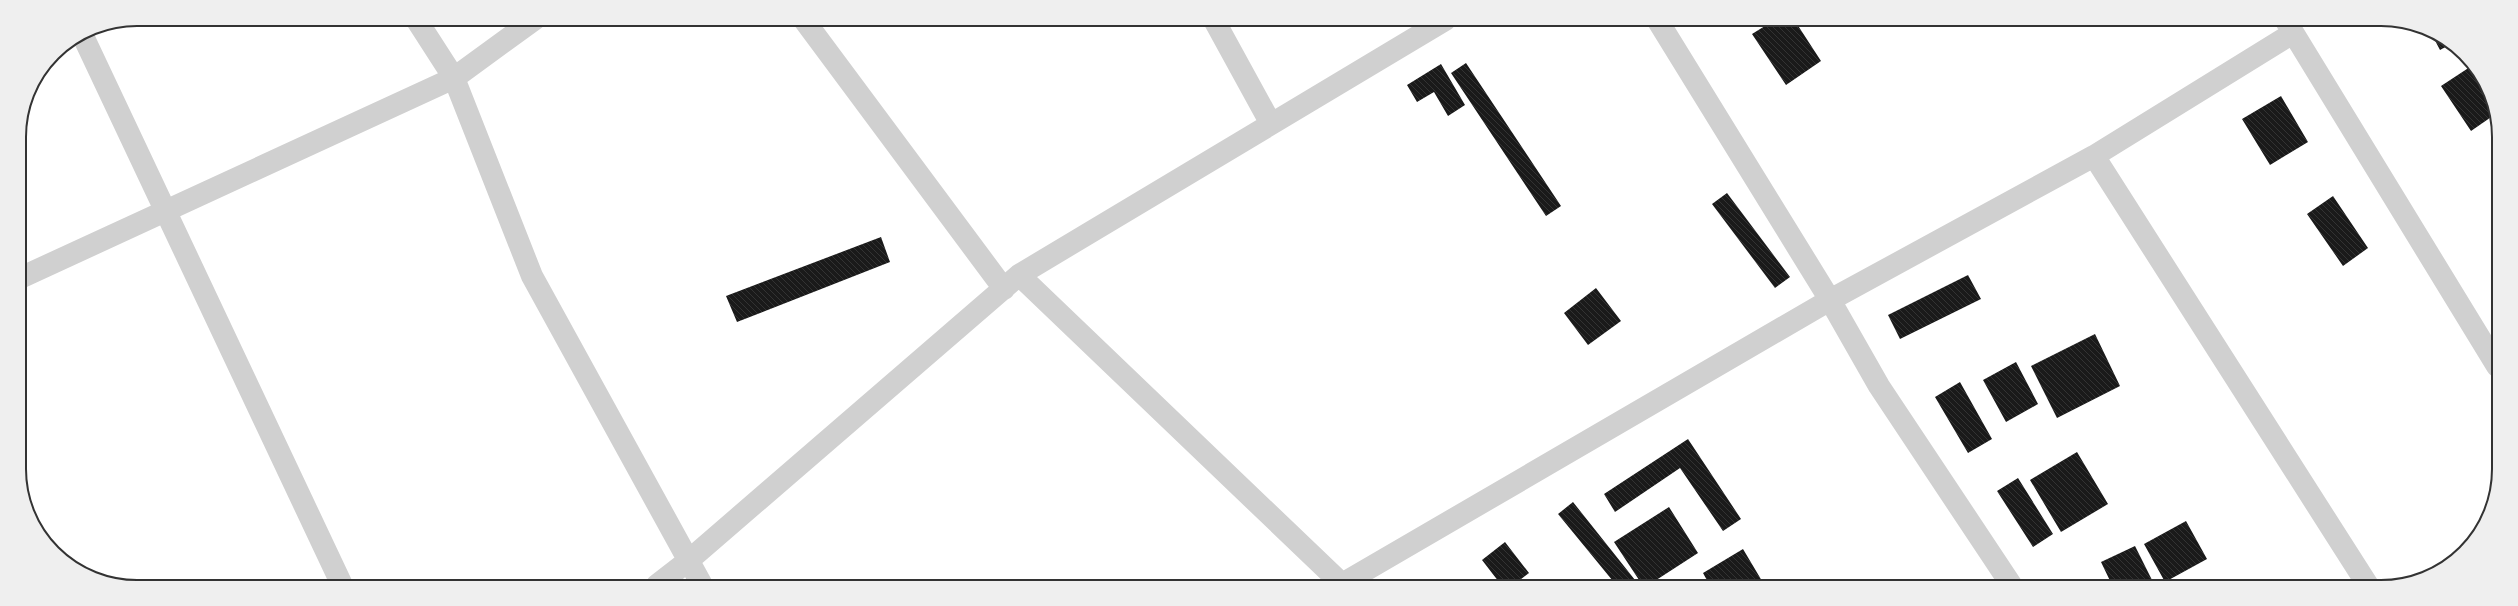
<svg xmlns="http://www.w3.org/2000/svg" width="2518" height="606" font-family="Helvetica,sans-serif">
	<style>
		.building { fill: url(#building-back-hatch) }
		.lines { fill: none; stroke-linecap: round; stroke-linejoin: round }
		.street { stroke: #d0d0d0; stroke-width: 22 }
		.rim { fill: none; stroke: #333; stroke-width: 2 }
	</style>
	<defs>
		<pattern id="building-back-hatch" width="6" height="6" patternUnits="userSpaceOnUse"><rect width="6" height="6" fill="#1a1a1a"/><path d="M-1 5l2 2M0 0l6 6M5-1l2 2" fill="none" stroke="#333"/></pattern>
	</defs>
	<rect width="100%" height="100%" fill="#fff"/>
	<path class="building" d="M1773,21H1795L1821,61L1786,85L1752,34Z
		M2430,31L2440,35L2451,44L2440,50Z
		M1466,63L1561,206L1546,216L1451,73Z
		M1441,64L1465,105L1448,116L1434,92L1417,102L1407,85Z
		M2473,65L2488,87L2497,113L2471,131L2441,86Z
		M2281,96L2308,142L2270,165L2242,119Z
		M1727,193L1790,277L1775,288L1712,204Z
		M2333,196L2368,248L2343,266L2307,214Z
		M881,237L890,262L737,322L726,296Z
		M1968,275L1981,299L1900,339L1888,315Z
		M1596,288L1621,321L1588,345L1564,313Z
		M2095,334L2120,386L2057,418L2031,366Z
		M2016,362L2038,404L2006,422L1983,380Z
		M1960,382L1992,439L1968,453L1935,397Z
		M1688,439L1741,519L1723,531L1680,468L1615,512L1604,494Z
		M2077,452L2108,504L2061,532L2030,480Z
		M2018,478L2053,534L2033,547L1997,491Z
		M1573,502L1639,585L1638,586H1617L1558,514Z
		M1669,507L1698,553L1647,586H1643L1614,542Z
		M2186,521L2207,559L2165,582L2144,544Z
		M1505,542L1529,573L1512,586H1502L1482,560Z
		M2135,546L2155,586L2113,587L2101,562Z
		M1743,549L1765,586H1710L1703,573Z"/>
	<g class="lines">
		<path class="street" d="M416,19L454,78L532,276L702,585
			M804,20L1004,289
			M1214,20L1271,124
			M1658,21L1830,300L1879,386L2012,586
			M2286,21L2497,366
			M82,34L342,585
			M2094,156L2369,587
			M1019,275L1344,586
			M20,278L454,78L535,19
			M1342,584L1830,300L2094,156L2293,33
			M657,585L688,561L1019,275L1445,20"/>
	</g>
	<path d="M0 0H2518V606H0ZM137 26H2381A111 111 0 0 1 2492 137V469A111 111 0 0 1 2381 580H137A111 111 0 0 1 26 469V137A111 111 0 0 1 137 26Z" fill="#efefef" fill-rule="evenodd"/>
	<path class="rim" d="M137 26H2381A111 111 0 0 1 2492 137V469A111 111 0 0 1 2381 580H137A111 111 0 0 1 26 469V137A111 111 0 0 1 137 26Z"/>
</svg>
